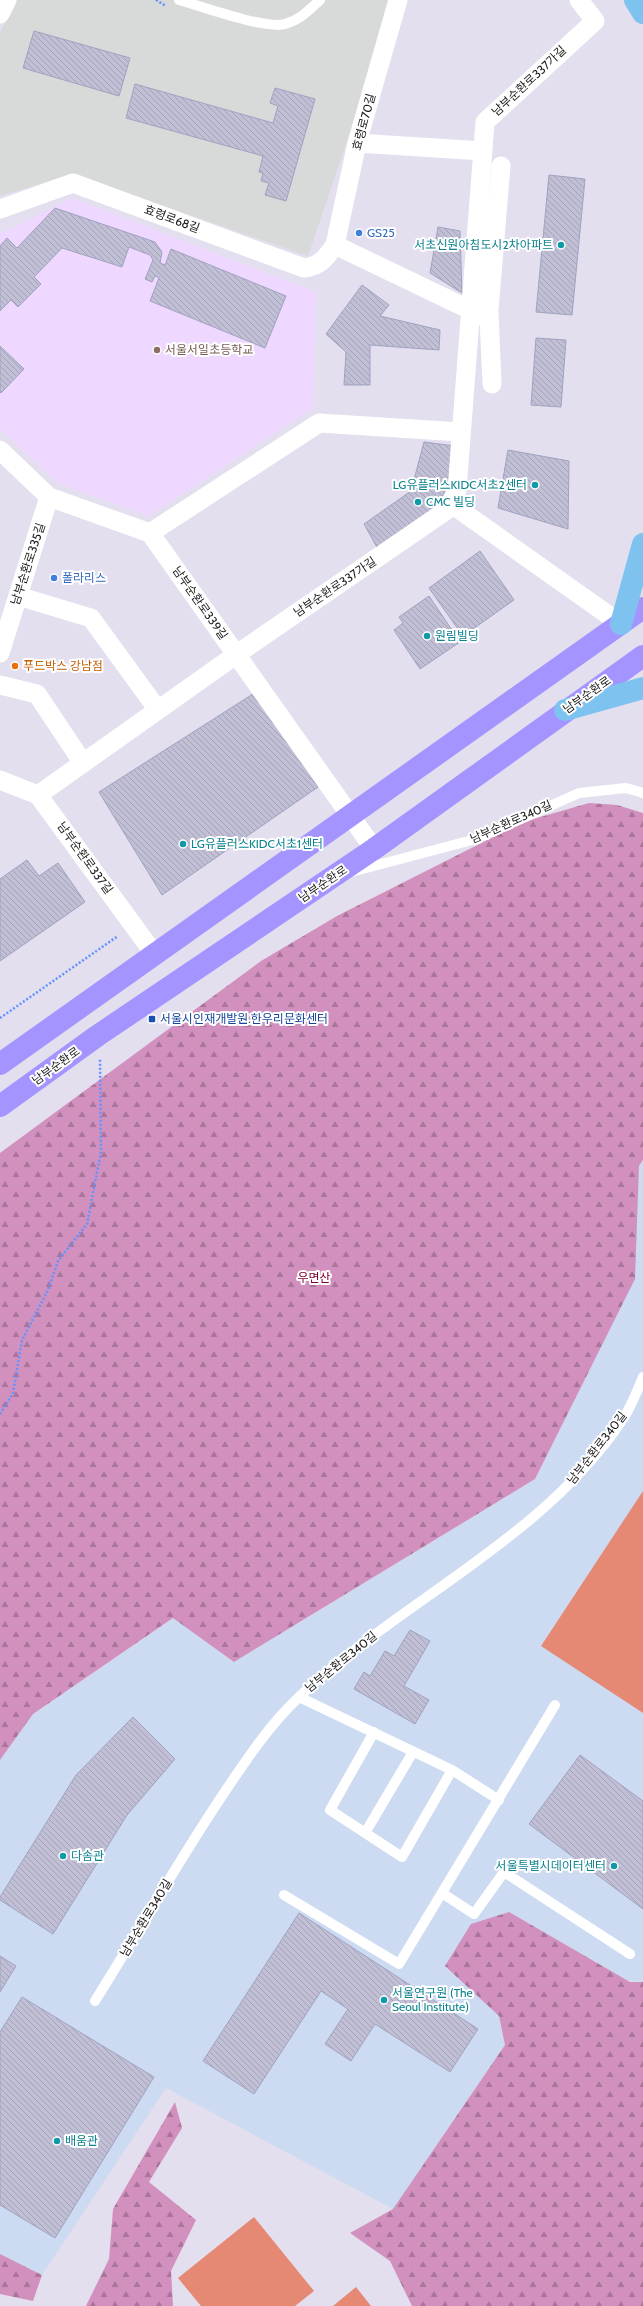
<svg xmlns="http://www.w3.org/2000/svg" width="643" height="2306" font-family="Cabin,'Noto Sans KR',sans-serif">
	<style>
		.residential { fill: #d8d9d9 }
		.commercial { fill: #ccdbf2 }
		.education { fill: #eed8ff }
		.forest { fill: url(#forest-firs) }
		.pitch { fill: #e68974 }
		.building { fill: url(#building-back-hatch); stroke: #a1a1c1 }
		.lines { fill: none; stroke-linecap: round; stroke-linejoin: round }
		.path { stroke: #6093ff; stroke-width: 2.5; stroke-dasharray: 2 2; stroke-linecap: butt }
		.lane { stroke: #fff; stroke-width: 10 }
		.street { stroke: #fff; stroke-width: 19 }
		.primary { stroke: #a394ff; stroke-width: 22 }
		.highway { stroke: #7ec3ef; stroke-width: 22 }
		.shop-dot { fill: #3f7fe0; stroke: #fff; stroke-width: 1.5 }
		.culture-dot { fill: #0f9aa8; stroke: #fff; stroke-width: 1.5 }
		.education-dot { fill: #8d6e63; stroke: #fff; stroke-width: 1.5 }
		.food-dot { fill: #e8710a; stroke: #fff; stroke-width: 1.5 }
		.transit-dot { fill: #1a4fb4; stroke: #fff; stroke-width: 1.5 }
		.labels { text-anchor: middle; stroke-width: 4; stroke-linejoin: round; paint-order: stroke }
		.street-label { font-size: 12px; fill: #1b1b1b; stroke: #fff }
		.shop-label { font-size: 12px; fill: #366cbe; stroke: #fff; text-anchor: start }
		.culture-label { font-size: 12px; fill: #0d838f; stroke: #fff; text-anchor: start }
		.education-label { font-size: 12px; fill: #785e54; stroke: #fff; text-anchor: start }
		.food-label { font-size: 12px; fill: #c56008; stroke: #fff; text-anchor: start }
		.transit-label { font-size: 12px; fill: #164399; stroke: #fff; text-anchor: start }
		.park-label { font-size: 12px; fill: #82012d; stroke: #fff }
	</style>
	<defs>
		<pattern id="forest-firs" width="22" height="20" patternUnits="userSpaceOnUse"><rect width="22" height="20" fill="#d290bf"/><path d="M5 1l3.5 6h-7zM16 11l3.5 6h-7z" fill="#aa759a"/></pattern>
		<pattern id="building-back-hatch" width="6" height="6" patternUnits="userSpaceOnUse"><rect width="6" height="6" fill="#c0bfd5"/><path d="M-1 5l2 2M0 0l6 6M5-1l2 2" fill="none" stroke="#a4a4b6"/></pattern>
	</defs>
	<rect width="100%" height="100%" fill="#e3dfee"/>
	<path class="residential" d="M17,0H389L368,79L308,256L72,174L0,196V32Z"/>
	<path class="commercial" d="M643,1161V1982L446,1966L499,2016L505,2045L393,2209L166,2088L42,2275L0,2254V1760L33,1714L174,1618L234,1662L535,1479L639,1166Z"/>
	<path class="education" d="M72,198L316,292L313,408L149,516L57,483L0,429V231L5,232Z"/>
	<path class="forest" d="M589,803L617,805L643,813V1160L639,1166L635,1279L535,1479L234,1662L173,1618L33,1714L0,1760V1153L261,961L337,916L523,822Z
		M509,1912L630,1982H643V2306H412L390,2261L350,2233L393,2209L505,2045L499,2016L445,1966L471,1924Z
		M175,2102L182,2128L149,2182L196,2220L171,2271L173,2306H86L109,2259L113,2209Z
		M0,2254L42,2275L33,2301L0,2294Z"/>
	<path class="pitch" d="M643,1491V1713L541,1646Z
		M254,2217L314,2291L295,2306H201L178,2278Z
		M356,2287L371,2306H333Z"/>
	<path class="building" d="M34,31L130,58L119,96L23,68Z
		M135,84L273,123L278,106L270,103L275,88L315,99L286,201L265,195L269,183L261,181L263,173L259,172L263,156L126,118Z
		M549,175L585,179L572,315L536,312Z
		M55,208L155,242L162,252L160,263L165,265L171,249L286,296L265,348L150,301L159,278L155,276L152,282L145,279L153,260L150,255L129,247L122,267L62,248L34,277L41,284L18,307L11,300L0,311V246L7,238L17,248Z
		M438,227L460,231L462,293L430,273Z
		M362,285L389,305L380,316L440,330L439,350L370,345V385H344L346,352L326,334Z
		M536,338L566,340L561,407L531,405Z
		M0,346L24,369L1,393L0,392Z
		M424,442L455,446L446,490L434,512L379,551L364,524L411,491Z
		M508,450L569,461L568,529L498,508Z
		M480,551L514,600L463,636L429,588Z
		M429,596L460,642L420,669L394,630L403,623L399,617Z
		M256,692L318,787L162,895L99,792Z
		M27,860L39,876L58,863L85,902L0,961V879Z
		M410,1630L430,1641L404,1686L429,1700L415,1724L354,1689L364,1672L370,1676L385,1651L394,1656Z
		M133,1717L175,1759L127,1815L53,1934L0,1900V1897L76,1775Z
		M580,1755L643,1801V1909L529,1824Z
		M299,1913L478,2029L450,2072L375,2024L351,2061L325,2044L348,2009L321,1991L254,2094L203,2061Z
		M0,1956L16,1966L0,1992Z
		M22,1997L154,2077L55,2238L0,2205V2032Z"/>
	<g class="lines">
		<path class="path" d="M156,0L166,6
			M0,1018L118,936
			M0,1414L13,1393L22,1340L48,1290L58,1261L87,1224L101,1152L100,1059"/>
		<path class="lane" d="M179,0C200,6 267,30 285,24C300,20 309,10 320,0
			M351,872L476,839L579,793L626,788L643,793
			M299,1697L452,1770L499,1800
			M374,1732L330,1810L402,1857L452,1770
			M365,1833L413,1752
			M442,1893L474,1914L504,1872L630,1954
			M284,1895L399,1964L555,1705
			M95,2001C137,1934 176,1865 220,1799C244,1763 268,1726 300,1696C403,1599 543,1539 623,1419C631,1407 637,1391 643,1377"/>
		<path class="street" d="M0,14L7,0
			M357,143L483,151
			M0,209L73,183L304,268C320,266 326,258 335,245L357,143L398,0
			M335,245L489,319L492,384L489,310L501,166
			M0,450L49,497L150,533L374,849
			M450,503L621,624
			M150,533L319,423L461,432
			M18,596L91,618L158,710
			M0,653L49,497
			M0,685L37,694L83,763
			M0,780L38,795L155,955
			M38,795L237,654L447,510L457,490L485,122L595,21L579,0"/>
		<path class="primary" d="M0,1064L643,608
			M0,1106L97,1036L374,849L643,656"/>
		<path class="highway" d="M635,0L643,13
			M621,624L643,544
			M565,710L643,688"/>
	</g>
	<g class="shop-dot">
		<circle cx="359" cy="233" r="4"/>
		<circle cx="54" cy="578" r="4"/>
	</g>
	<g class="culture-dot">
		<circle cx="561" cy="245" r="4"/>
		<circle cx="535" cy="485" r="4"/>
		<circle cx="418" cy="502" r="4"/>
		<circle cx="427" cy="636" r="4"/>
		<circle cx="183" cy="844" r="4"/>
		<circle cx="63" cy="1856" r="4"/>
		<circle cx="614" cy="1866" r="4"/>
		<circle cx="384" cy="2000" r="4"/>
		<circle cx="57" cy="2141" r="4"/>
	</g>
	<circle class="education-dot" cx="157" cy="350" r="4"/>
	<circle class="food-dot" cx="15" cy="666" r="4"/>
	<rect class="transit-dot" x="148" y="1015" width="8" height="8" rx="2"/>
	<g class="labels">
		<g class="street-label">
			<text transform="translate(529 81) rotate(-43)" y="4">남부순환로337가길</text>
			<text transform="translate(364 122) rotate(-75)" y="4">효령로70길</text>
			<text transform="translate(172 219) rotate(20)" y="4">효령로68길</text>
			<text transform="translate(28 564) rotate(-72)" y="4">남부순환로335길</text>
			<text transform="translate(335 587) rotate(-34)" y="4">남부순환로337가길</text>
			<text transform="translate(200 603) rotate(55)" y="4">남부순환로339길</text>
			<text transform="translate(587 695) rotate(-35)" y="4">남부순환로</text>
			<text transform="translate(511 822) rotate(-24)" y="4">남부순환로340길</text>
			<text transform="translate(85 858) rotate(54)" y="4">남부순환로337길</text>
			<text transform="translate(323 884) rotate(-34)" y="4">남부순환로</text>
			<text transform="translate(56 1066) rotate(-36)" y="4">남부순환로</text>
			<text transform="translate(597 1448) rotate(-52)" y="4">남부순환로340길</text>
			<text transform="translate(341 1662) rotate(-39)" y="4">남부순환로340길</text>
			<text transform="translate(146 1918) rotate(-59)" y="4">남부순환로340길</text>
		</g>
		<g class="shop-label">
			<text x="367" y="237">GS25</text>
			<text x="62" y="582">폴라리스</text>
		</g>
		<g class="culture-label">
			<text x="553" y="249" text-anchor="end">서초신원아침도시2차아파트</text>
			<text x="527" y="489" text-anchor="end">LG유플러스KIDC서초2센터</text>
			<text x="426" y="506">CMC 빌딩</text>
			<text x="435" y="640">원림빌딩</text>
			<text x="191" y="848">LG유플러스KIDC서초1센터</text>
			<text x="71" y="1860">다솜관</text>
			<text x="606" y="1870" text-anchor="end">서울특별시데이터센터</text>
			<text x="392" y="1997">서울연구원 (The<tspan x="392" dy="14">Seoul Institute)</tspan></text>
			<text x="65" y="2145">배움관</text>
		</g>
		<g class="education-label">
			<text x="165" y="354">서울서일초등학교</text>
		</g>
		<g class="food-label">
			<text x="23" y="670">푸드박스 강남점</text>
		</g>
		<g class="transit-label">
			<text x="160" y="1023">서울시인재개발원.한우리문화센터</text>
		</g>
		<g class="park-label">
			<text x="314" y="1282">우면산</text>
		</g>
	</g>
</svg>
